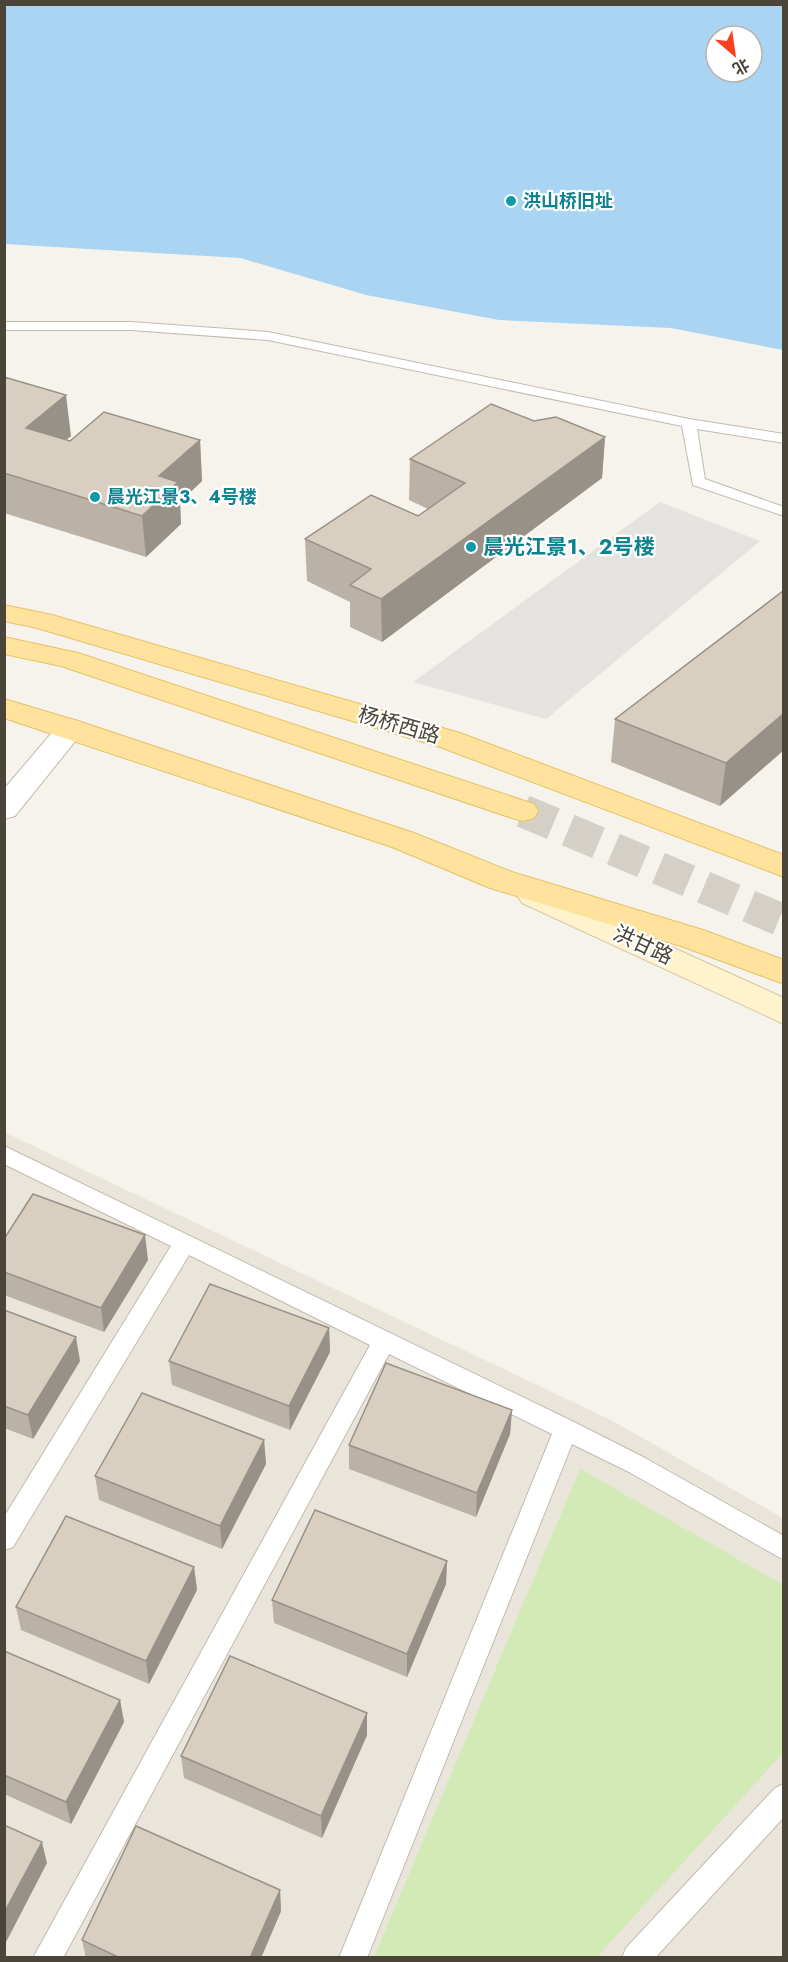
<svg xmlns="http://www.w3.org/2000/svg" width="788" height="1962" font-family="Jost,'Noto Sans SC',sans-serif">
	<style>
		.residential { fill: #eae5da }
		.green { fill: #d2eab5 }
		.parking { fill: #e5e3e0 }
		.water { fill: #a9d4f2; fill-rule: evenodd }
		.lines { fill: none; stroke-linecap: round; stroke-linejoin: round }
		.primary-tunnel { stroke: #d4d0c8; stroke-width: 33; stroke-dasharray: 33 16; stroke-linecap: butt }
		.service-casing { stroke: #c2bbae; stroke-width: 2 }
		.tertiary-casing { stroke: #c2bbae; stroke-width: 2 }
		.secondary-casing { stroke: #d6c79b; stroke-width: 2 }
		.primary-casing { stroke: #e6c16a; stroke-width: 2 }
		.service { fill: #fff; fill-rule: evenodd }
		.tertiary { fill: #fff; fill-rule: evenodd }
		.secondary { fill: #fff3cd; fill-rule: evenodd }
		.primary { fill: #ffe39c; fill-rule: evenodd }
		.wall { fill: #bab2a6 }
		.shaded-wall { fill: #979187 }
		.building { fill: #d8cfc1; stroke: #979187; stroke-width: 1.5 }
		.culture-dot { fill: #0f9aa8; stroke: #fff; stroke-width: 2 }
		.labels { text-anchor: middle; stroke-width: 4.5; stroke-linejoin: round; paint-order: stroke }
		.far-culture-label { font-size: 18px; font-weight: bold; fill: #0d838f; stroke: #fff; text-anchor: start }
		.culture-label { font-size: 21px; font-weight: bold; fill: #0d838f; stroke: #fff; text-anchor: start }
		.street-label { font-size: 21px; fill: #4b4439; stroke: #fff }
	</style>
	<rect width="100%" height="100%" fill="#f6f3ec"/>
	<path class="residential" d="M4,1132L611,1420L783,1518V1957H5Z"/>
	<path class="green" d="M580,1469L783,1585V1753L597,1957H374Z"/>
	<path class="parking" d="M660,502L760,541L546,719L413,682Z"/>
	<path class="water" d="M4,5H783V350L671,328L499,320L366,295L240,258L5,244ZM716,36H752V72H716Z"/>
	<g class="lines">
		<path class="primary-tunnel" d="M523,811L784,921"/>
		<defs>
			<path id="service" d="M4,322H131L268,332L689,419L784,434V443L697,429L705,479L784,507V516L693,485L682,426L268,340L131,330H4Z
				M4,1146L574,1422L645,1458L784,1536V1560L629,1472L572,1444L367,1958H339L552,1434L389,1354L63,1958H33L370,1345L189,1255L13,1547L4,1550V1517L171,1246L4,1164Z
				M784,1784V1817L655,1958H622L626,1948L775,1788Z"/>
			<path id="tertiary" d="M71,719L81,722L86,728L81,734L15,816L4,819V789L61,722Z"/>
			<path id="secondary" d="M533,884L784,998V1024L522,903L517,895L522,887Z"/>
			<path id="primary" d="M4,605L52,615L460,733L784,855V877L440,747L37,628L4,621Z
				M4,637L78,653L534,804L538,811L534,818L523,821L512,818L61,666L4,654Z
				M4,699L81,722L414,833L512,872L703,930L784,960V984L681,946L490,888L392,847L4,718Z"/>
		</defs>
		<use href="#service" class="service-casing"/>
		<use href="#tertiary" class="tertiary-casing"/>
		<use href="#secondary" class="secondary-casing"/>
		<use href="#primary" class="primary-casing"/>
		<use href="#service" class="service"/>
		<use href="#tertiary" class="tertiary"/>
		<use href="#secondary" class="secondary"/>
		<use href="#primary" class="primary"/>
	</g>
	<path class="wall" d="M4,377L71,436L66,440L70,441L200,440L202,481L180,502L181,524L146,557L4,513Z
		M534,421L605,437L602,478L382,642L350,627V602L307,581L305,539L418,516L428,509L409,500L410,459Z
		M783,591L720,806L611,762L615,719Z
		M4,1239L148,1260L104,1332L4,1295Z
		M4,1310L80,1361L33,1439L4,1428Z
		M329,1328L330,1352L290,1430L172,1385L169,1361Z
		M512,1410L510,1434L476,1517L349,1469V1445Z
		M264,1440L266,1464L222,1549L99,1500L95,1476Z
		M447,1561L446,1584L407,1677L274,1623L272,1600Z
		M194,1567L197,1590L149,1684L21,1630L16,1607Z
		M4,1651L120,1700L124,1722L71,1824L4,1794Z
		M367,1735L322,1838L184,1778L181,1756Z
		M280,1890L281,1911L261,1958H86L82,1940Z"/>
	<path class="shaded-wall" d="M66,395L71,436L32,469L26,428Z
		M605,437L602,478L382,642L381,599Z
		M200,440L202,481L180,502L181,524L146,557L142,516L159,476Z
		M783,714V751L720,806L726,763Z
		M145,1235L148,1260L104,1332L101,1308Z
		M329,1328L330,1352L290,1430L289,1406Z
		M76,1337L80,1361L33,1439L28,1415Z
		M512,1410L510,1434L476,1517L477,1493Z
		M264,1440L266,1464L222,1549L220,1526Z
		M447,1561L446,1584L407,1677V1654Z
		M194,1567L197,1590L149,1684L146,1661Z
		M120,1700L124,1722L71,1824L66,1802Z
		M367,1713V1735L322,1838L321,1816Z
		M42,1842L47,1863L4,1946V1913Z
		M280,1890L281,1911L261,1958H250Z"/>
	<path class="building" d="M4,377L66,395L26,428L70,441L104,412L200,440L159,476L178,482L142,516L4,473Z
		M491,404L534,421L556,417L605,437L381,599L350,585L371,569L305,539L371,495L418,516L465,483L410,459Z
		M783,591V714L726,763L615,719Z
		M33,1194L145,1235L101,1308L4,1272V1239Z
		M210,1284L329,1328L289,1406L169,1361Z
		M4,1310L76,1337L28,1415L4,1406Z
		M386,1363L512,1410L477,1493L349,1445Z
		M142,1393L264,1440L220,1526L95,1476Z
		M315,1510L447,1561L407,1654L272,1600Z
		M66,1516L194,1567L146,1661L16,1607Z
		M4,1651L120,1700L66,1802L4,1775Z
		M230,1656L367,1713L321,1816L181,1756Z
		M4,1825L42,1842L4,1913Z
		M136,1826L280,1890L250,1958H120L82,1940Z"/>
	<g class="culture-dot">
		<circle cx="511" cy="201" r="6"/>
		<circle cx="95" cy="497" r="6"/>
		<circle cx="471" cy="547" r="6"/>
	</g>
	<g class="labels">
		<g class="far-culture-label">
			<text x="523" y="207">洪山桥旧址</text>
			<text x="107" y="503">晨光江景3、4号楼</text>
		</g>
		<g class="culture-label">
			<text x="483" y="554">晨光江景1、2号楼</text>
		</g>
		<g class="street-label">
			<text transform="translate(399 725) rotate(16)" y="7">杨桥西路</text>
			<text transform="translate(643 945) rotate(25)" y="7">洪甘路</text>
		</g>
	</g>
	<rect width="788" height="1962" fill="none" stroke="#4b4439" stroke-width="12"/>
	<g transform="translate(734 54) rotate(151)"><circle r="28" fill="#ffffff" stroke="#b7b4b0" stroke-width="1.5"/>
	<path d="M0-4.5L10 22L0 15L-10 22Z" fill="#fc3f1d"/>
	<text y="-9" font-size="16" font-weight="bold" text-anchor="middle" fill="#4b4439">北</text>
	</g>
</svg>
